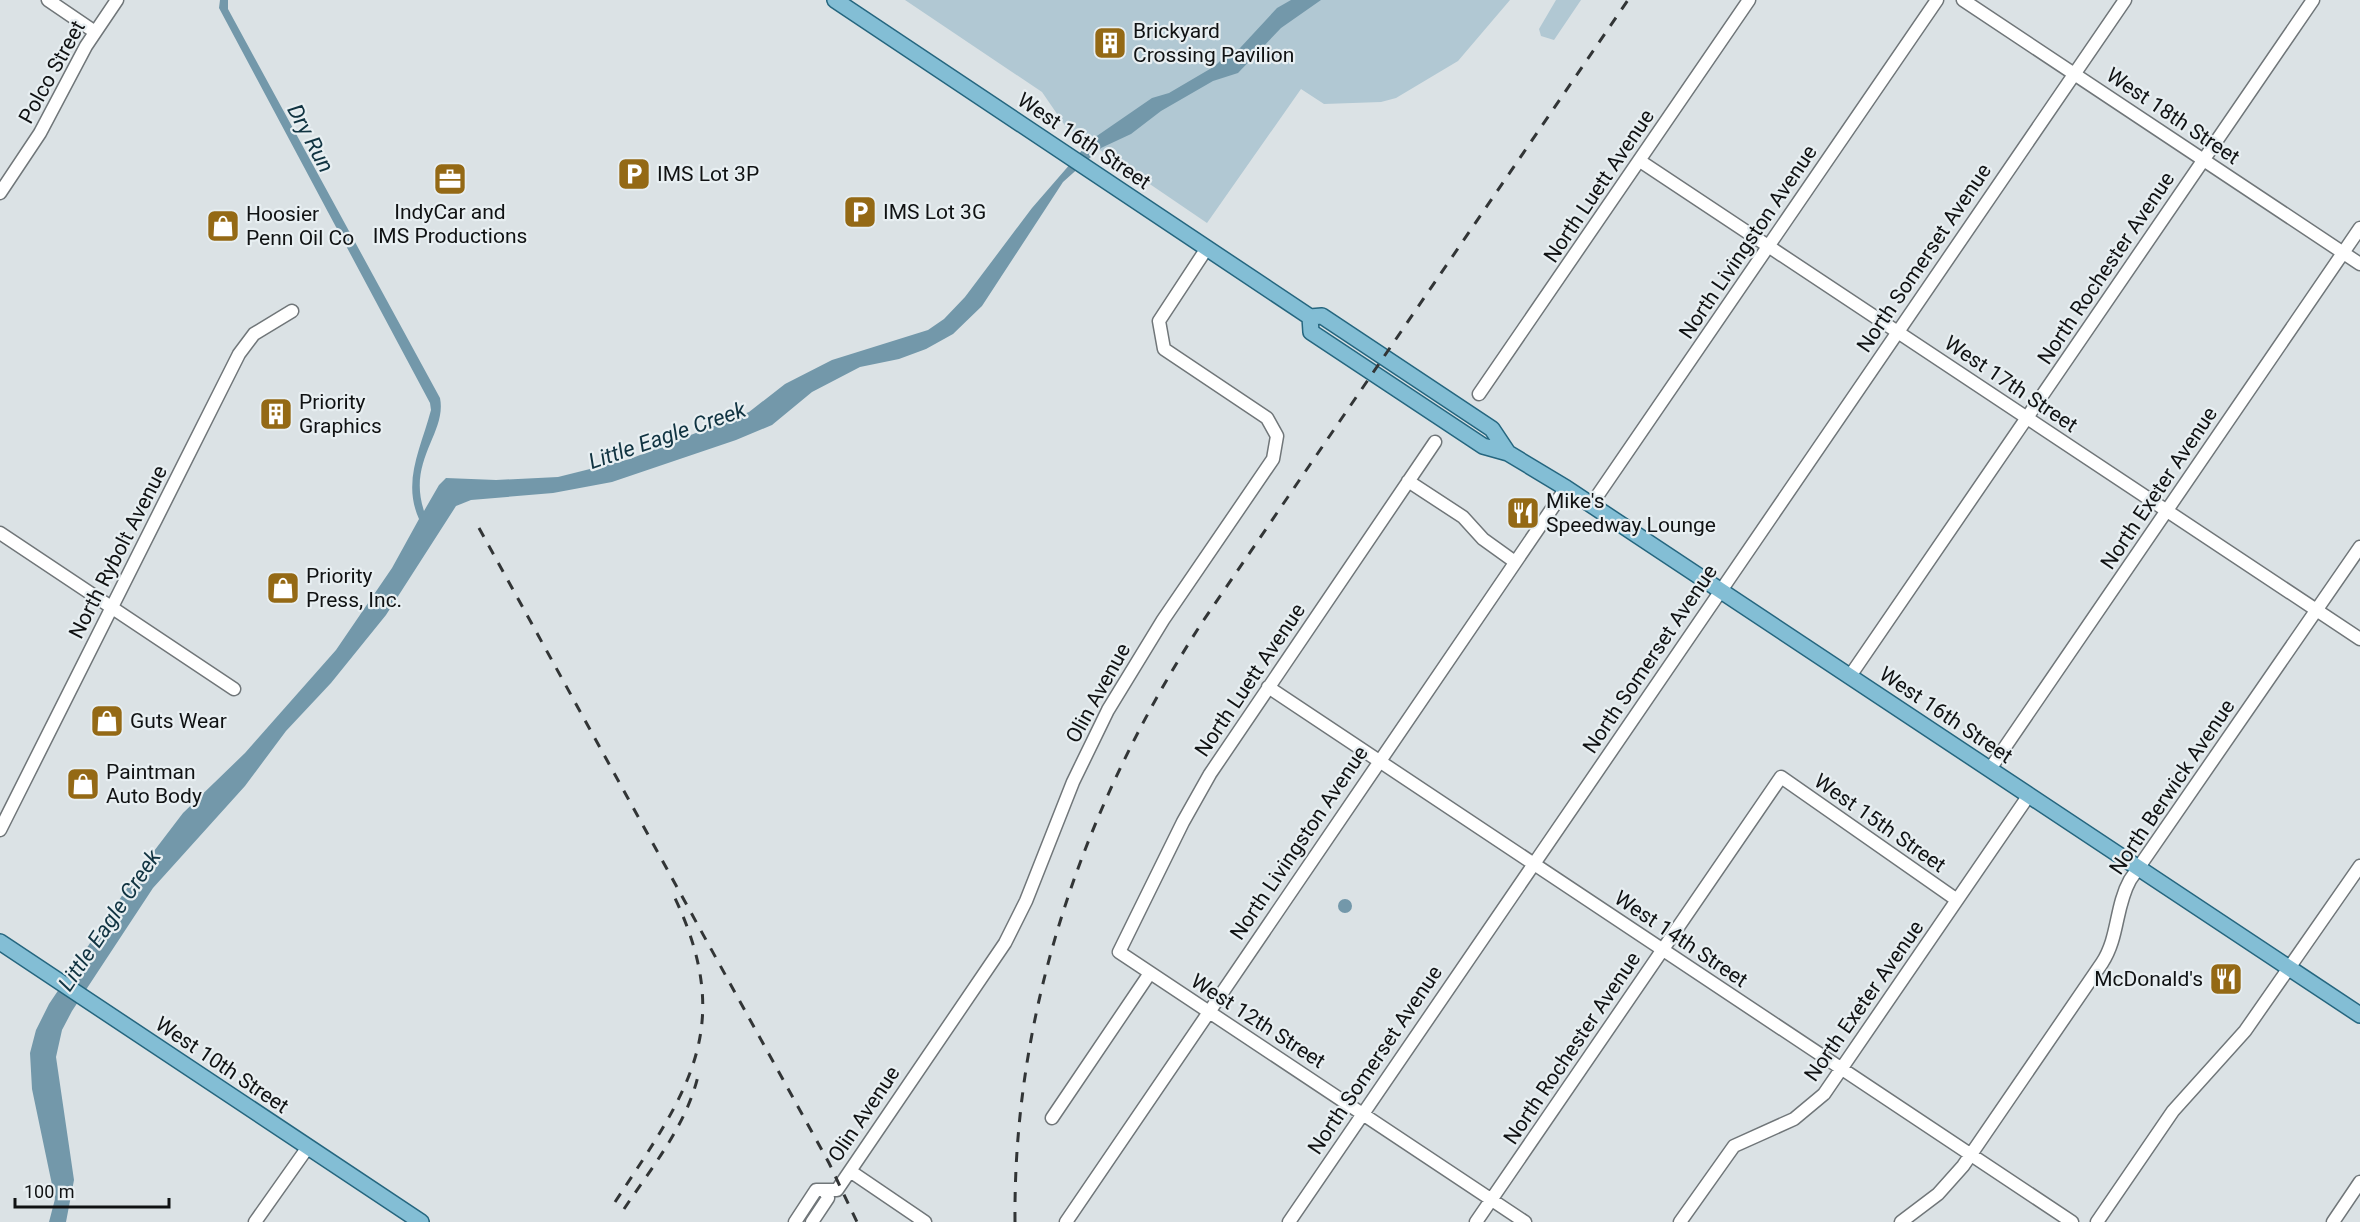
<svg xmlns="http://www.w3.org/2000/svg" width="2360" height="1222" font-family="Roboto,sans-serif">
	<style>
		.green { fill: #b1c8d3 }
		.water { fill: #7398aa }
		.lines { fill: none; stroke-linecap: round; stroke-linejoin: round }
		.minor-casing { stroke: #707679; stroke-width: 15 }
		.major-casing { stroke: #25667f; stroke-width: 18 }
		.minor { stroke: #fff; stroke-width: 12 }
		.major { stroke: #83bed5; stroke-width: 15 }
		.rail { stroke: #323536; stroke-width: 3; stroke-dasharray: 10 10; stroke-linecap: butt }
		.labels { text-anchor: middle; stroke-width: 4.5; stroke-linejoin: round; paint-order: stroke }
		.poi-label { font-size: 21px; fill: #101213; stroke: #e8eff2; text-anchor: start }
		.street-label { font-size: 21px; fill: #101213; stroke: #e8eff2 }
		.water-label { font-size: 22px; font-style: italic; fill: #103341; stroke: #e8eff2 }
	</style>
	<rect width="100%" height="100%" fill="#dbe2e5"/>
	<path class="green" d="M905,0H1510L1458,61L1396,98L1381,102L1324,104L1301,89L1207,223L1066,127L1042,92Z
		M1556,0H1581L1554,40L1541,36L1539,29Z"/>
	<path class="water" d="M220,0H228V9L440,398C447,433 407,460 424,511L439,485L446,478L496,480L558,477L630,459L749,412L785,384L832,360L928,330L944,319L965,297L1032,208L1091,140L1152,98L1169,93L1215,66L1227,54L1240,48L1277,8L1291,0H1321L1281,28L1238,73L1213,81L1161,111L1131,134L1101,148L1063,182L982,306L953,334L926,349L899,359L860,367L812,392L772,425L736,440L612,482L553,493L471,500L456,506L386,615L331,683L286,731L245,786L153,888L72,1011L62,1030L56,1057L74,1180L66,1222H49L55,1199L32,1089L30,1053L36,1030L49,1004L138,872L183,813L245,753L336,650L392,568L419,519C402,481 421,448 431,410L430,403L219,8Z
		M1338 906a7 7 0 1 1 14 0a7 7 0 1 1-14 0Z"/>
	<g class="lines">
		<defs>
			<path id="minor" d="M48,0L95,32
				M1963,0L2360,264
				M1640,161L2360,639
				M0,193L40,133L86,46L117,0
				M1479,394L1749,0
				M1435,442L1210,774L1183,822L1119,952L1525,1222
				M1408,481L1463,517L1483,539L1515,562
				M1591,505L1937,0
				M0,533L234,689
				M1850,676L2313,0
				M1268,687L2072,1222
				M1990,769L2360,228
				M0,830L239,354L254,334L292,311
				M1052,1118L1150,973
				M850,1171L925,1222
				M255,1222L308,1147
				M795,1222L816,1190H837L1005,943L1026,901L1073,782L1108,710L1163,620L1273,459L1277,436L1267,418L1164,349L1159,321L1207,248
				M812,1222L828,1198L825,1191
				M1066,1222L1566,488
				M1289,1222L2125,0
				M1476,1222L1781,777L1957,900
				M1680,1222L1734,1146L1794,1119L1824,1094L2029,795
				M1901,1222L1938,1194L1963,1166L2102,963C2119,937 2115,907 2130,880L2360,547
				M2097,1222L2173,1111L2245,1031L2360,866
				M2333,1222L2360,1182"/>
			<path id="major" d="M835,0L1310,317L1322,316L1492,429L1508,453
				M1310,317L1311,332L1483,446L1508,453L1566,488L2360,1015
				M0,942L421,1222"/>
		</defs>
		<use href="#minor" class="minor-casing"/>
		<use href="#major" class="major-casing"/>
		<use href="#minor" class="minor"/>
		<use href="#major" class="major"/>
		<path class="rail" d="M479,528L829,1163L857,1222
			M615,1202C687,1093 737,1028 674,896
			M624,1209C652,1167 686,1126 698,1076
			M1015,1222C1013,1006 1086,801 1203,621L1628,0"/>
	</g>
	<defs>
		<symbol id="building-square" viewBox="-11 -11 22 22"><rect x="-9" y="-9" width="18" height="18" rx="4" fill="#946915" stroke="#e8eff2"/><path d="M-4-6H4V6H1V3H-1V6H-4ZM-2.5-4.3h1.7v1.8h-1.7ZM.8-4.3h1.7v1.8H.8ZM-2.5-1h1.7V.8h-1.7ZM.8-1h1.7V.8H.8Z" fill="#fff"/></symbol>
		<symbol id="parking-square" viewBox="-11 -11 22 22"><rect x="-9" y="-9" width="18" height="18" rx="4" fill="#946915" stroke="#e8eff2"/><path d="M-3.5-5.5H1a3.5 3.5 0 0 1 0 7H-1V5.5H-3.5ZM-1-3.4V-.6H.8a1.4 1.4 0 0 0 0-2.8Z" fill="#fff"/></symbol>
		<symbol id="office-square" viewBox="-11 -11 22 22"><rect x="-9" y="-9" width="18" height="18" rx="4" fill="#946915" stroke="#e8eff2"/><path d="M-6-3h4V-5.5h4V-3h4V5H-6ZM-1-4.5V-3h2v-1.5ZM-6 0V1H6V0Z" fill="#fff"/></symbol>
		<symbol id="shop-square" viewBox="-11 -11 22 22"><rect x="-9" y="-9" width="18" height="18" rx="4" fill="#946915" stroke="#e8eff2"/><path d="M-5-2.5h2.3a2.7 3.5 0 0 1 5.4 0H5L5.5 6h-11ZM-1.5-2.5h3a1.5 2.3 0 0 0-3 0Z" fill="#fff"/></symbol>
		<symbol id="restaurant-square" viewBox="-11 -11 22 22"><rect x="-9" y="-9" width="18" height="18" rx="4" fill="#946915" stroke="#e8eff2"/><path d="M-5-6h1v4h1v-4h1v4h1v-4h1v5L-1.5 .5V6h-2V.5L-5-1ZM5-6V6H3V1.5H1.5Q1.5-4 5-6Z" fill="#fff"/></symbol>
	</defs>
	<g fill-rule="evenodd">
		<use href="#building-square" x="1091" y="24" width="38" height="38"/>
		<use href="#parking-square" x="615" y="155" width="38" height="38"/>
		<use href="#office-square" x="431" y="160" width="38" height="38"/>
		<use href="#parking-square" x="841" y="193" width="38" height="38"/>
		<use href="#shop-square" x="204" y="207" width="38" height="38"/>
		<use href="#building-square" x="257" y="395" width="38" height="38"/>
		<use href="#restaurant-square" x="1504" y="494" width="38" height="38"/>
		<use href="#shop-square" x="264" y="569" width="38" height="38"/>
		<use href="#shop-square" x="88" y="702" width="38" height="38"/>
		<use href="#shop-square" x="64" y="765" width="38" height="38"/>
		<use href="#restaurant-square" x="2207" y="960" width="38" height="38"/>
	</g>
	<g class="labels">
		<g class="poi-label">
			<text x="1133" y="38">Brickyard<tspan x="1133" dy="24">Crossing Pavilion</tspan></text>
			<text x="657" y="181">IMS Lot 3P</text>
			<text x="450" y="219" text-anchor="middle">IndyCar and<tspan x="450" dy="24">IMS Productions</tspan></text>
			<text x="883" y="219">IMS Lot 3G</text>
			<text x="246" y="221">Hoosier<tspan x="246" dy="24">Penn Oil Co</tspan></text>
			<text x="299" y="409">Priority<tspan x="299" dy="24">Graphics</tspan></text>
			<text x="1546" y="508">Mike's<tspan x="1546" dy="24">Speedway Lounge</tspan></text>
			<text x="306" y="583">Priority<tspan x="306" dy="24">Press, Inc.</tspan></text>
			<text x="130" y="728">Guts Wear</text>
			<text x="106" y="779">Paintman<tspan x="106" dy="24">Auto Body</tspan></text>
			<text x="2203" y="986" text-anchor="end">McDonald's</text>
		</g>
		<g class="street-label">
			<text transform="translate(52 72) rotate(-61)" y="7">Polco Street</text>
			<text transform="translate(2173 116) rotate(34)" y="7">West 18th Street</text>
			<text transform="translate(1084 141) rotate(34)" y="7">West 16th Street</text>
			<text transform="translate(1599 186) rotate(-56)" y="7">North Luett Avenue</text>
			<text transform="translate(1748 242) rotate(-56)" y="7">North Livingston Avenue</text>
			<text transform="translate(1924 258) rotate(-56)" y="7">North Somerset Avenue</text>
			<text transform="translate(2106 268) rotate(-56)" y="7">North Rochester Avenue</text>
			<text transform="translate(2011 384) rotate(34)" y="7">West 17th Street</text>
			<text transform="translate(2159 488) rotate(-56)" y="7">North Exeter Avenue</text>
			<text transform="translate(118 552) rotate(-63)" y="7">North Rybolt Avenue</text>
			<text transform="translate(1650 659) rotate(-56)" y="7">North Somerset Avenue</text>
			<text transform="translate(1250 680) rotate(-56)" y="7">North Luett Avenue</text>
			<text transform="translate(1098 693) rotate(-61)" y="7">Olin Avenue</text>
			<text transform="translate(1946 715) rotate(34)" y="7">West 16th Street</text>
			<text transform="translate(2172 787) rotate(-56)" y="7">North Berwick Avenue</text>
			<text transform="translate(1880 823) rotate(35)" y="7">West 15th Street</text>
			<text transform="translate(1299 843) rotate(-56)" y="7">North Livingston Avenue</text>
			<text transform="translate(1681 939) rotate(34)" y="7">West 14th Street</text>
			<text transform="translate(1864 1001) rotate(-55)" y="7">North Exeter Avenue</text>
			<text transform="translate(1258 1021) rotate(33)" y="7">West 12th Street</text>
			<text transform="translate(1572 1048) rotate(-56)" y="7">North Rochester Avenue</text>
			<text transform="translate(1375 1060) rotate(-56)" y="7">North Somerset Avenue</text>
			<text transform="translate(222 1065) rotate(34)" y="7">West 10th Street</text>
			<text transform="translate(864 1114) rotate(-56)" y="7">Olin Avenue</text>
		</g>
		<g class="water-label">
			<text transform="translate(311 138) rotate(62)" y="8">Dry Run</text>
			<text transform="translate(667 435) rotate(-19)" y="8">Little Eagle Creek</text>
			<text transform="translate(109 920) rotate(-56)" y="8">Little Eagle Creek</text>
		</g>
	</g>
	<path d="M15 1198v9h154v-9" fill="none" stroke="#101213" stroke-width="3"/>
	<text x="24" y="1198" font-size="18" fill="#101213" stroke="#e8eff2" stroke-width="4.5" paint-order="stroke">100 m</text>
</svg>
